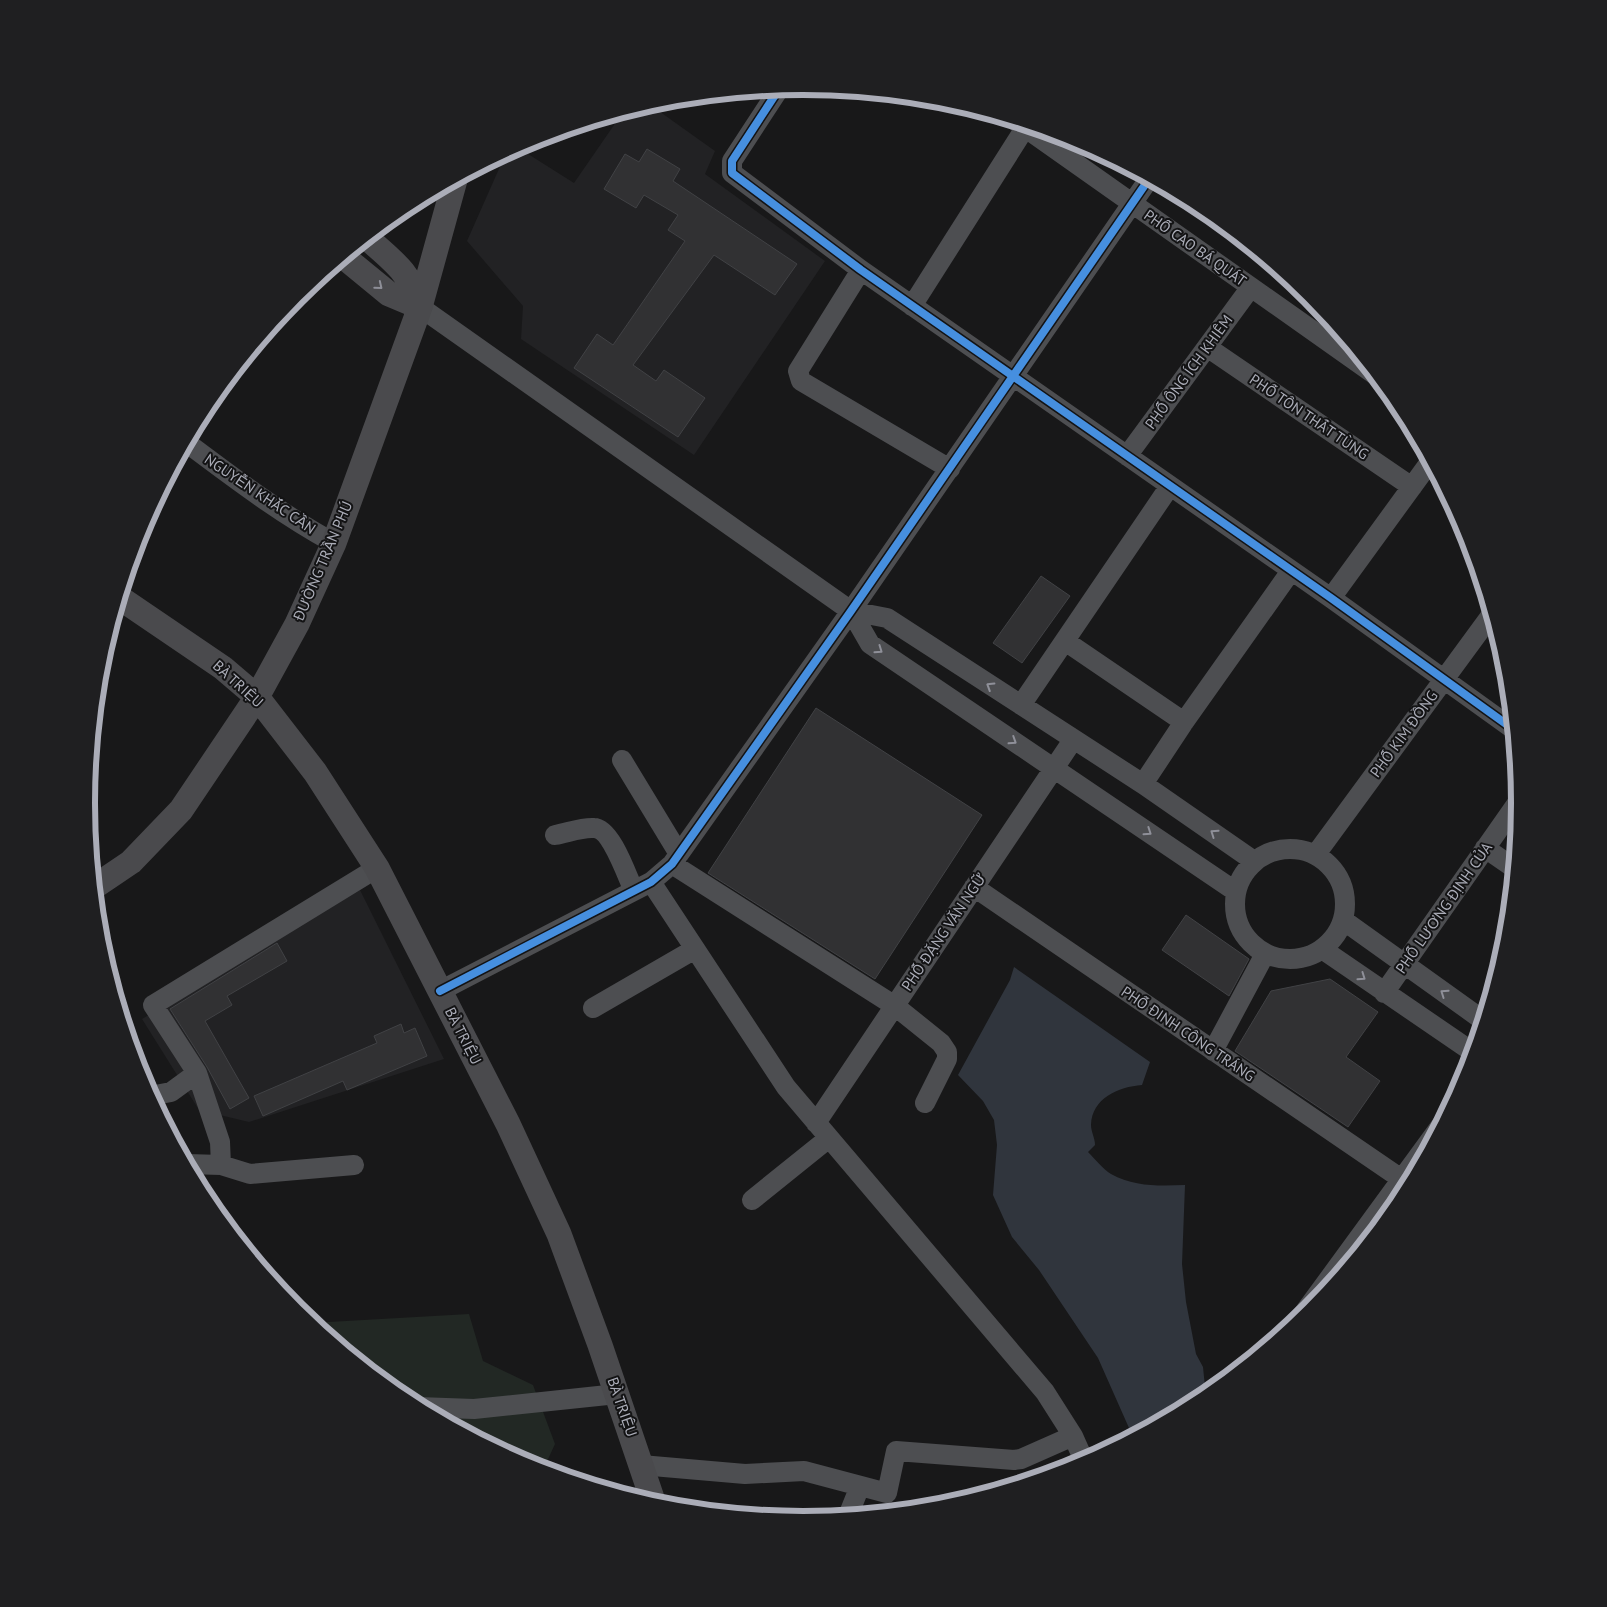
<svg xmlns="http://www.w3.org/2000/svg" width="1607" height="1607" font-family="'PT Sans',sans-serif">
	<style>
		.built { fill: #222224 }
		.green { fill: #222824 }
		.water { fill: #30353d }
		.building { fill: #313133; stroke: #414245 }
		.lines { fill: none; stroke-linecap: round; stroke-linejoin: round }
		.minor { stroke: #4d4e51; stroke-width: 20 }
		.major { stroke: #4a4a4d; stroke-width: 25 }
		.cycleway-casing { stroke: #131314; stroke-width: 11 }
		.cycleway { stroke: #468fdf; stroke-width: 8 }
		.oneway { stroke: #8e8f98 }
		.oneway2 { stroke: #8f9099 }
		.labels { text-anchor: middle; stroke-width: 4; stroke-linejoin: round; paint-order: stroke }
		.street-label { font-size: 15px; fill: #abadb8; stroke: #131314 }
		.rim { fill: none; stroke: #abadb8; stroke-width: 6 }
	</style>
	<rect width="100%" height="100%" fill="#181819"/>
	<path class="built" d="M649,104L715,151L705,174L825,261L694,455L521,339L523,306L467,241L506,153L517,147L574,183L623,112Z
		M360,890L444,1059L249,1122L199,1110L142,1019Z"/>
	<path class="green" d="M469,1314L483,1361L533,1385L555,1444L543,1470L529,1466L405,1400L311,1323Z"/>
	<path class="water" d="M1014,967L1150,1062L1142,1085C1118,1087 1092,1098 1091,1125C1091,1132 1095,1138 1095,1145L1088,1152C1095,1159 1103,1169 1111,1174C1134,1187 1160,1186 1185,1185L1182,1264L1186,1302L1196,1354L1203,1367L1206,1397L1133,1437L1098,1358L1039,1270L1012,1237L993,1195L997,1145L994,1120L983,1101L958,1075L1010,980Z"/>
	<path class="building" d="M647,149L680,169L673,181L797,264L775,295L714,255L633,365L656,381L664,370L705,398L678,437L574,368L597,334L613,345L685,241L668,230L678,215L644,195L636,208L604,189L625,154L639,162Z
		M1041,576L1070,596L1022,663L993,643Z
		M816,708L982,815L875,979L708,873Z
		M1186,915L1249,959L1229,996L1162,950Z
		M277,943L287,961L227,996L232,1005L205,1021L249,1098L230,1109L207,1067L170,1009Z
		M1330,979L1378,1012L1346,1057L1380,1081L1348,1127L1235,1051L1271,991Z
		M401,1024L404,1033L415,1028L427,1056L347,1090L343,1081L263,1116L254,1096L377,1043L374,1036Z"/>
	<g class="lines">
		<path class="minor" d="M779,89L732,161V173L861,270L1331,598L1513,729
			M1017,122L1374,374
			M861,270L798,371L801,381L950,469
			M912,306L1025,128
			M420,307L851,611L887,618L1143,784L1254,861
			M1207,347L1412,487
			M187,443C235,479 281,514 334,543
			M1127,456L1251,287
			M1331,598L1430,462
			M851,611L870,644L1235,891
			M1065,641L1184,722
			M1021,705L1170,486
			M622,760L679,854
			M1143,784L1184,722L1291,571
			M555,835C567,833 582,827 594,828C611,828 627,876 634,891
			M1485,848L1514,868
			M1235 904a55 55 0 1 1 110 0a55 55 0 1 1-110 0Z
			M1316,854L1492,614
			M672,864L895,1006L941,1043L947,1052V1059L925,1103
			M651,882L786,1087L1045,1392L1073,1436L1085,1463
			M974,887L1403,1180
			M1343,920L1484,1021
			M1322,949L1474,1053
			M440,991L651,882L672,864L851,611L1149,179
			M1384,993L1520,799
			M593,1008L695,949
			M1213,1051L1265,954
			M197,1073L220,1142L221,1165
			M150,1096L171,1092L197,1073L153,1005L377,868
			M816,1123L1073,740
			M187,1164L221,1165L250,1174L354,1165
			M752,1200L829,1138
			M1298,1321L1442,1124
			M418,1407L474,1409L617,1394
			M641,1465L745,1474L804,1471L887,1493L896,1451L1014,1460L1021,1459L1073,1436
			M848,1516L860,1486"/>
		<path class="major" d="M367,238C393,261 411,273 420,307
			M344,257L389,294L420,307
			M120,598L223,668L257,697L315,772L377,868L508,1124L559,1234L600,1345L654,1504
			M94,887L131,862L181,810L257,697L297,624L334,543L420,307L455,180"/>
		<defs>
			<path id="cycleway" d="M779,89L732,161V173L861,270L1331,598L1513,729
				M440,991L651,882L672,864L851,611L1149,179"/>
		</defs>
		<use href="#cycleway" class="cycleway-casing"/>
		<use href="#cycleway" class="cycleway"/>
	</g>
	<defs><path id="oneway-chevron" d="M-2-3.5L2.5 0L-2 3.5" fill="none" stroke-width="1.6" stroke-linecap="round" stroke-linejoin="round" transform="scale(1.25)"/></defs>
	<use class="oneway" href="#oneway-chevron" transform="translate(379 286) rotate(39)"/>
	<g class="oneway2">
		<use href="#oneway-chevron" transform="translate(879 650) rotate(35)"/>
		<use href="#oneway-chevron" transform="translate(990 686) rotate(-148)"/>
		<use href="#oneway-chevron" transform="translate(1013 741) rotate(33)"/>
		<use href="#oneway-chevron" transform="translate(1148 832) rotate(34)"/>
		<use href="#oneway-chevron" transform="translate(1214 833) rotate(-145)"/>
		<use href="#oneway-chevron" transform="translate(1362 977) rotate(35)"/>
		<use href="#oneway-chevron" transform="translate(1444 993) rotate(-145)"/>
	</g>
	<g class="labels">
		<g class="street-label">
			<text transform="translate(1195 248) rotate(35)" y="5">PHỐ CAO BÁ QUÁT</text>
			<text transform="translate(1189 372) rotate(-54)" y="5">PHỐ ÔNG ÍCH KHIÊM</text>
			<text transform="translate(1309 417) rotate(34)" y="5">PHỐ TÔN THẤT TÙNG</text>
			<text transform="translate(260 494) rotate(34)" y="5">NGUYỄN KHẮC CẦN</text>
			<text transform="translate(323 561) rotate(-67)" y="5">ĐƯỜNG TRẦN PHÚ</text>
			<text transform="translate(238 684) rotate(42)" y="5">BÀ TRIỆU</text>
			<text transform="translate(1404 734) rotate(-54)" y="5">PHỐ KIM ĐỒNG</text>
			<text transform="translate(1444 908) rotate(-55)" y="5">PHỐ LƯƠNG ĐỊNH CỦA</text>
			<text transform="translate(944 932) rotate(-56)" y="5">PHỐ ĐẶNG VĂN NGỮ</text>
			<text transform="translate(1188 1034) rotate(34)" y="5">PHỐ ĐINH CÔNG TRÁNG</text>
			<text transform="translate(463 1036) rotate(63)" y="5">BÀ TRIỆU</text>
			<text transform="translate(622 1407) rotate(71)" y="5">BÀ TRIỆU</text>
		</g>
	</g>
	<path d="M0 0H1607V1607H0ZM95 803a708 708 0 1 1 1416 0a708 708 0 1 1-1416 0Z" fill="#1f1f21" fill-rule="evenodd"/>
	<path class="rim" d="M95 803a708 708 0 1 1 1416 0a708 708 0 1 1-1416 0Z"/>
</svg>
